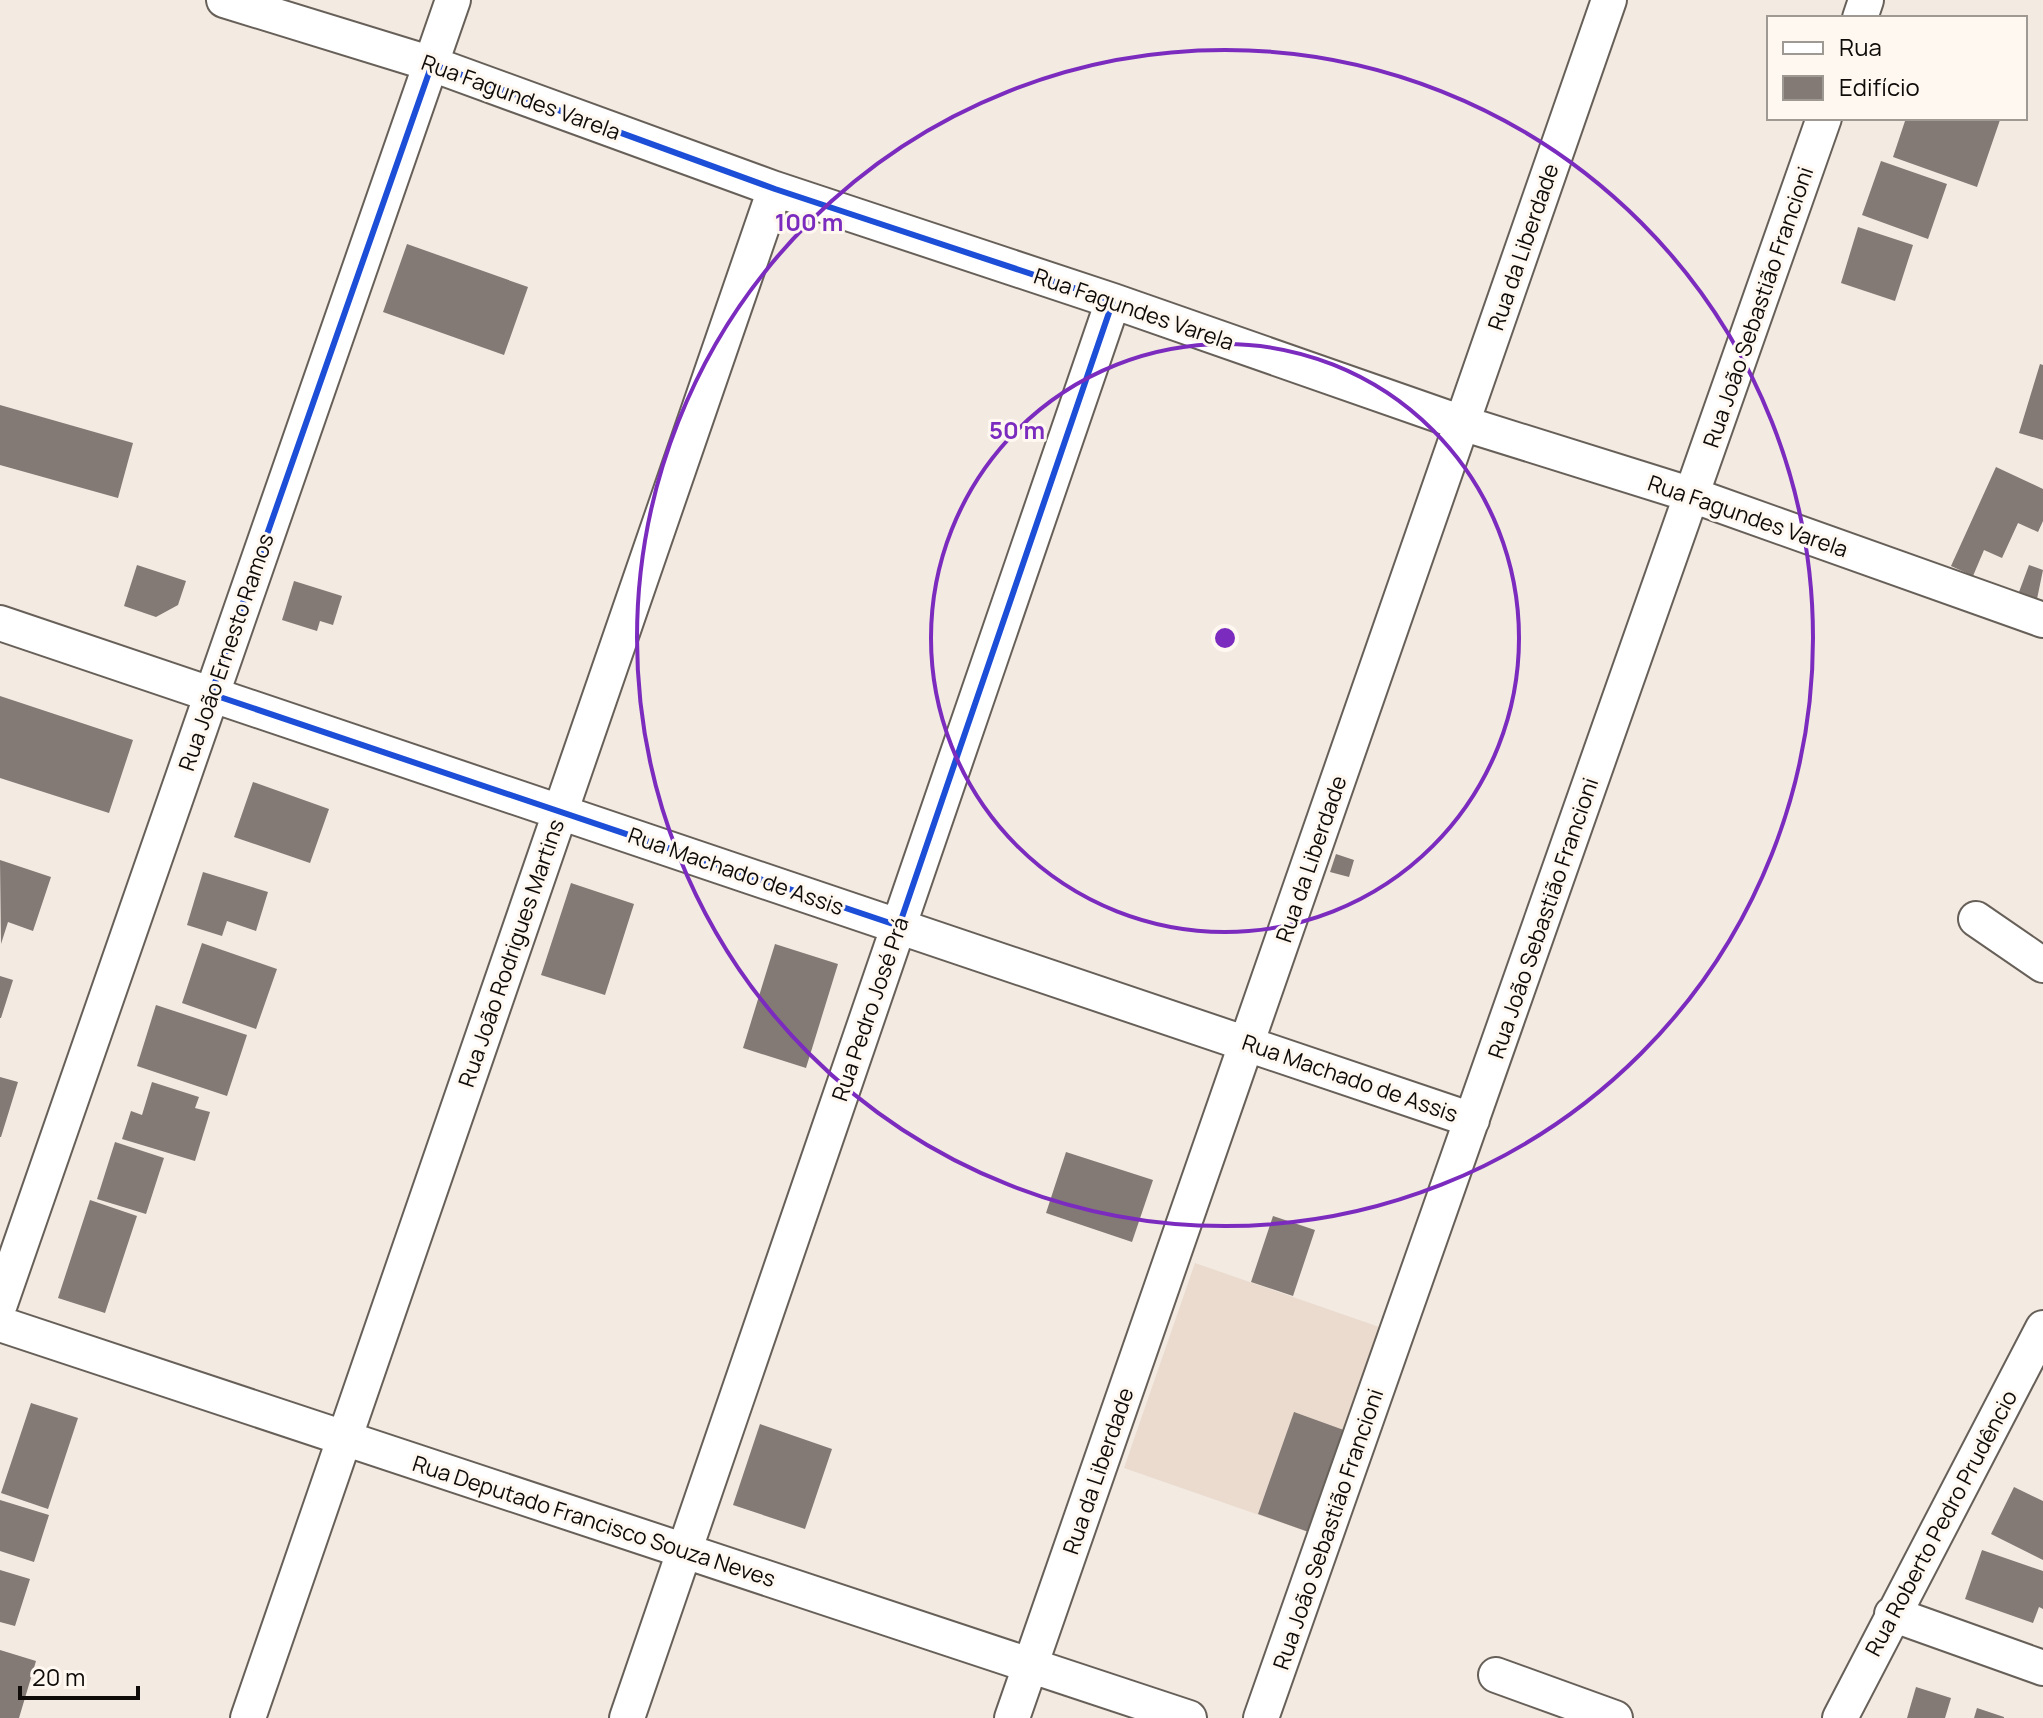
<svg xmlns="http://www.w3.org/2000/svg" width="2043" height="1718" font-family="Manrope,sans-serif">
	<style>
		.built { fill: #eadbce }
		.building { fill: #837975 }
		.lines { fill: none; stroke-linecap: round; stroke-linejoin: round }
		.street-casing { stroke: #676059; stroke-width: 38 }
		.street { stroke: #fff; stroke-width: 34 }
		.marked { fill: none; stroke: #1d4ed8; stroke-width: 6; stroke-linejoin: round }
		.ring { fill: none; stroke: #7b2cbf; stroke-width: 4 }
		.labels { text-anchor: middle; stroke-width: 6; stroke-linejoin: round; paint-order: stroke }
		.street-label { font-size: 22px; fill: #0e0b08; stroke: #fff8f1 }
		.centre { fill: #7b2cbf; stroke: #fff8f1; stroke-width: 4 }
		.ring-label { font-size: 24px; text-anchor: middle; font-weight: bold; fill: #7b2cbf; stroke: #fff8f1; stroke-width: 6; stroke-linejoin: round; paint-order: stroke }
	</style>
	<rect width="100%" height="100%" fill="#f3eae2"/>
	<path class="built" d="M1195,1263L1388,1330L1317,1535L1124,1468Z"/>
	<path class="building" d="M1906,118L2000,120L1977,187L1893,157Z
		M1881,161L1947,184L1928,239L1862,215Z
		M1858,227L1913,245L1895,301L1841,283Z
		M407,244L528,287L504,355L383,312Z
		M2040,364L2043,365V440L2019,433Z
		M0,405L133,443L118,498L0,465Z
		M1996,467L2043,489V521L2038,532L2018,523L2002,558L1984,550L1973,576L1951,566Z
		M137,565L186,581L178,605L156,617L124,606Z
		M2029,565L2043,570L2037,599L2019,592Z
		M294,581L342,596L333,625L320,621L317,631L282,620Z
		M0,696L133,740L109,813L0,778Z
		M253,782L329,809L310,863L234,837Z
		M1336,854L1354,860L1349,877L1330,872Z
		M0,860L51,877L33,931L8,922L1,944Z
		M203,872L268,892L256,931L227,921L222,936L187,925Z
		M571,883L634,904L605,995L541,975Z
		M202,943L277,969L256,1029L182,1003Z
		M775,944L838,964L806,1068L743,1048Z
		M0,976L13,980L1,1018H0Z
		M156,1005L247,1035L227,1096L137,1066Z
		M0,1077L18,1082L1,1137H0Z
		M152,1082L199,1097L195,1108L210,1112L195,1161L122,1139L131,1111L142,1115Z
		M115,1142L164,1158L146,1214L97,1199Z
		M1066,1152L1153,1180L1132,1242L1046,1213Z
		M90,1200L137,1216L105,1313L58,1298Z
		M1273,1216L1315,1230L1293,1296L1251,1282Z
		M31,1403L78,1418L48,1509L1,1493Z
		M1294,1412L1352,1433L1317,1535L1258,1514Z
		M760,1424L832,1449L805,1529L733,1505Z
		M2014,1487L2043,1501V1560L1991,1534Z
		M0,1500L49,1515L34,1562L0,1551Z
		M1982,1550L2043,1571V1609L2039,1607L2033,1623L1965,1599Z
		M0,1570L30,1579L15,1626L0,1622Z
		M0,1650L36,1661L19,1718H0Z
		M1916,1687L1951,1698L1945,1718H1907Z
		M1977,1708L2004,1717V1718H1974Z"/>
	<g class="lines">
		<defs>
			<path id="street" d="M224,0L432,64L775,189L1113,301L1462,423L1692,495L2043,620
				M1860,18L1866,0
				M0,623L1472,1120
				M1976,919L2043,965
				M0,1304L453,0
				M0,1324L1189,1718
				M1892,1614L2043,1668
				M1496,1675L1615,1718
				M248,1718L775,189
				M627,1718L1113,301
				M1012,1718L1609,0
				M1261,1718L1824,118
				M1840,1718L2043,1328"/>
		</defs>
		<use href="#street" class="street-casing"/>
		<use href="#street" class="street"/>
	</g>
	<path class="marked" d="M432,64L775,189L1113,301L899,926L211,694Z"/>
	<g class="ring">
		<circle cx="1225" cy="638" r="294"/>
		<circle cx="1225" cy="638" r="588"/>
	</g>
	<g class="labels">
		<g class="street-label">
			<text transform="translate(521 97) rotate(20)" y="8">Rua Fagundes Varela</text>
			<text transform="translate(1523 247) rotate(-71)" y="8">Rua da Liberdade</text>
			<text transform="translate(1758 307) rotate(-71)" y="8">Rua João Sebastião Francioni</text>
			<text transform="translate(1134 309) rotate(19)" y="8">Rua Fagundes Varela</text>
			<text transform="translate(1748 516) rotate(19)" y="8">Rua Fagundes Varela</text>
			<text transform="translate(226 652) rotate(-71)" y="8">Rua João Ernesto Ramos</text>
			<text transform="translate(1311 859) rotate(-71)" y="8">Rua da Liberdade</text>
			<text transform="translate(736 871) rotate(19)" y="8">Rua Machado de Assis</text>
			<text transform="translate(1543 918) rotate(-71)" y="8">Rua João Sebastião Francioni</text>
			<text transform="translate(511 953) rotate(-71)" y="8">Rua João Rodrigues Martins</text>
			<text transform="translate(870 1009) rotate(-71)" y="8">Rua Pedro José Prá</text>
			<text transform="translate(1350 1078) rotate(19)" y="8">Rua Machado de Assis</text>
			<text transform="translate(1098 1471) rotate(-71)" y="8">Rua da Liberdade</text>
			<text transform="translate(594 1521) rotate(18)" y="8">Rua Deputado Francisco Souza Neves</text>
			<text transform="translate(1941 1523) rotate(-62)" y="8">Rua Roberto Pedro Prudêncio</text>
			<text transform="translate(1328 1529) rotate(-71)" y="8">Rua João Sebastião Francioni</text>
		</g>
	</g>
	<circle cx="1225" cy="638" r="12" class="centre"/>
	<g class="ring-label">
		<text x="809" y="231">100 m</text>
		<text x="1017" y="439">50 m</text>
	</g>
	<rect x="1767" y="16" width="260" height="104" fill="#fff8f1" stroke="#9f9994" stroke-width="2"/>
	<rect x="1783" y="42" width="40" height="12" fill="#ffffff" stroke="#9f9994" stroke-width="2"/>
	<text x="1839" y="56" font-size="24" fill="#0e0b08">Rua</text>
	<rect x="1783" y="76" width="40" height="24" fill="#837975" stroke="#9f9994" stroke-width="2"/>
	<text x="1839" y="96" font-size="24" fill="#0e0b08">Edifício</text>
	<path d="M20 1686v12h118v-12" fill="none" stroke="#0e0b08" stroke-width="4"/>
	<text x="32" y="1686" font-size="24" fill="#0e0b08" stroke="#fff8f1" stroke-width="6" paint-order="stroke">20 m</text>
</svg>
